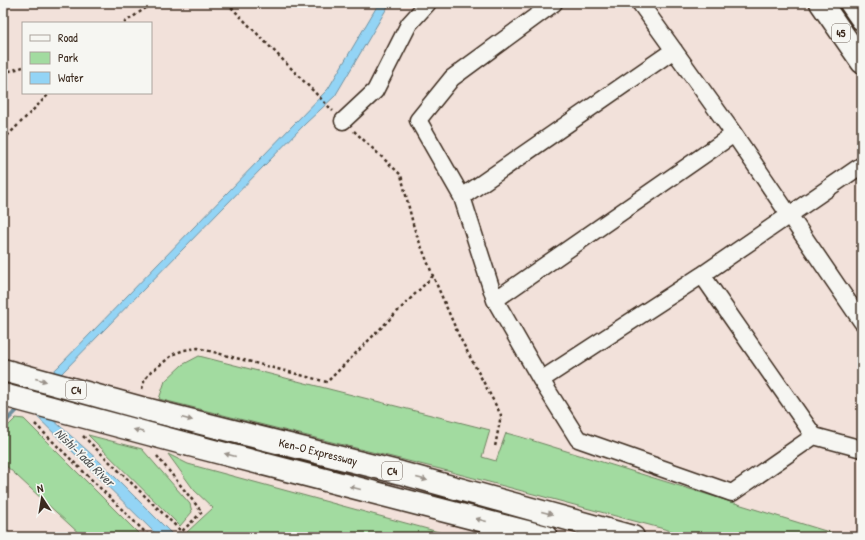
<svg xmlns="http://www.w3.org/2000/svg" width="865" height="540" font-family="'Patrick Hand',sans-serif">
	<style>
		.green { fill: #a2dba0; stroke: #6e825f }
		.water { fill: #93d4f5; stroke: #70909f }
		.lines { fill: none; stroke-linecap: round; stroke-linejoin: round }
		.stream { stroke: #70909f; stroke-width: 4.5 }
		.minor-casing { stroke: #3b2a1e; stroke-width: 19 }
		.primary-casing { stroke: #3b2a1e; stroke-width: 25 }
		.motorway-casing { stroke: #3b2a1e; stroke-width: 25 }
		.path { stroke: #3b2a1e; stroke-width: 2.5; stroke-dasharray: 3 3; stroke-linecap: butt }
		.minor { stroke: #f6f6f2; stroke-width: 16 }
		.primary { stroke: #f6f6f2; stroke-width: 22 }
		.motorway { stroke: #f6f6f2; stroke-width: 22 }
		.motorway-bridge-casing { stroke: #3b2a1e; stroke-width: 25; stroke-linecap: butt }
		.motorway-bridge { stroke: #f6f6f2; stroke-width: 22 }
		.oneway { fill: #989088 }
		.labels { text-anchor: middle; stroke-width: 3.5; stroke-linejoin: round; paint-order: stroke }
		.shield { fill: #f6f6f2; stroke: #73675e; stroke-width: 1 }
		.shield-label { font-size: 11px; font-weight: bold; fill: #3b2a1e }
		.street-label { font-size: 12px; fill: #3b2a1e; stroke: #f6f6f2 }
		.water-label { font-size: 13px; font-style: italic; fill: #515454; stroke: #f6f6f2 }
	</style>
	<rect width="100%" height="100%" fill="#f2e1da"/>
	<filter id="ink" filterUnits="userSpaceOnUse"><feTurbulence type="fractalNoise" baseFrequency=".025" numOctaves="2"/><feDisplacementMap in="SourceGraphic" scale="8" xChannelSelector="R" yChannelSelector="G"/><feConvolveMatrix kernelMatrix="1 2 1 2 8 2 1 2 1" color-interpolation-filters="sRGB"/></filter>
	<g filter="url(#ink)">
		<path class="green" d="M199,356L490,430L482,457L496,461L506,433L521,437L845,537H694L440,469L159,399L165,381L182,365Z
			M16,418L24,419L142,537H83L3,463V431Z
			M88,435L142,449L190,504L192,512L180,526Z
			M168,454L188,464L457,537H192L187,532L213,508L194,490Z"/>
		<path class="water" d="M379,3H390L335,96L305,124L62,373L32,401L99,461L175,537H159L3,383V372L27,396L59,366L328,89Z"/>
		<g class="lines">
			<path class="stream" d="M3,424L20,407"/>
			<defs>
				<path id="minor" d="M554,3L452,78L418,120L462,197L495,300L541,380L702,275L862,165
					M640,3L734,134L862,322
					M343,121L375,91L409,24L428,3
					M462,197L674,50
					M702,275L814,436
					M495,300L734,134
					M541,380L578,439L732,493L814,436L862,449"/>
				<path id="primary" d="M821,3L862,62
					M851,3L862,19"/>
				<path id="motorway" d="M149,410L401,473L633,537
					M190,445L546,537"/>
			</defs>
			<use href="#minor" class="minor-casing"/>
			<use href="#primary" class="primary-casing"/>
			<use href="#motorway" class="motorway-casing"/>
			<path class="path" d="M227,3L333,111
				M124,23L153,3
				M3,73L23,67
				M354,131L401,175L414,228L433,276L459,336L501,415L495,447
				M3,140L50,93
				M142,389L145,379L151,372L174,354L184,350L198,348L327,382L433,276
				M35,424L150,537
				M83,436L182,532
				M157,456L202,512L176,537"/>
			<use href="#minor" class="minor"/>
			<use href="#primary" class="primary"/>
			<use href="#motorway" class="motorway"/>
			<defs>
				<path id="motorway-bridge" d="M3,370L149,410
					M3,395L190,445"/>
			</defs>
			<use href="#motorway-bridge" class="motorway-bridge-casing"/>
			<use href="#motorway-bridge" class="motorway-bridge"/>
		</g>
		<defs><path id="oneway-solid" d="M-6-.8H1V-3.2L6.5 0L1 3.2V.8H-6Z"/></defs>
		<g class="oneway">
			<use href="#oneway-solid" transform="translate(41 380) rotate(15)"/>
			<use href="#oneway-solid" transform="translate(187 419) rotate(14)"/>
			<use href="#oneway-solid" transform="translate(139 431) rotate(-165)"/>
			<use href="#oneway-solid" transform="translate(230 455) rotate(-165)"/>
			<use href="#oneway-solid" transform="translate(422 479) rotate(15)"/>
			<use href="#oneway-solid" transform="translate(355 488) rotate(-165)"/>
			<use href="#oneway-solid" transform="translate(547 513) rotate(15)"/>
			<use href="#oneway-solid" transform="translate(481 520) rotate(-165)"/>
		</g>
	</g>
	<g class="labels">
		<g class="shield">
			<rect x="832" y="24" width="18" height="18" rx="3"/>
			<rect x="66" y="381" width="20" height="18" rx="3"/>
			<rect x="382" y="462" width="20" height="18" rx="3"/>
		</g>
		<g class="shield-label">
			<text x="841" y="37">45</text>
			<text x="76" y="394">C4</text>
			<text x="392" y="475">C4</text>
		</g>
		<g class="street-label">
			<text transform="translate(318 452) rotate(14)" y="4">Ken-O Expressway</text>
		</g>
		<g class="water-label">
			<text transform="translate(85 457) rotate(44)" y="5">Nishi-Yada River</text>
		</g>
	</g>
	<rect width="865" height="540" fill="none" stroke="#f6f6f2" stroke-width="16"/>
	<rect x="8" y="8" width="849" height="524" fill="none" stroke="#3b2a1e" stroke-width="1.5" filter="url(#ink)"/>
	<rect x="22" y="22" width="130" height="72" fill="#f6f6f2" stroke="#aba49d"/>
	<rect x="30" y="35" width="20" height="6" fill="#f6f6f2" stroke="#aba49d"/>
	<text x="58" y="42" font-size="12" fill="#3b2a1e">Road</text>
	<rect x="30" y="52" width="20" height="12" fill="#a2dba0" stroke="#aba49d"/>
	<text x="58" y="62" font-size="12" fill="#3b2a1e">Park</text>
	<rect x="30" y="72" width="20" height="12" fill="#93d4f5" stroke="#aba49d"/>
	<text x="58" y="82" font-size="12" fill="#3b2a1e">Water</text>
	<g transform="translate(42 498) rotate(348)" stroke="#f6f6f2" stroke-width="3" paint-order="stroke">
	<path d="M0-3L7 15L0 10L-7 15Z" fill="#3b2a1e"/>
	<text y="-6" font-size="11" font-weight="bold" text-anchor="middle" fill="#3b2a1e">N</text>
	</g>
</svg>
